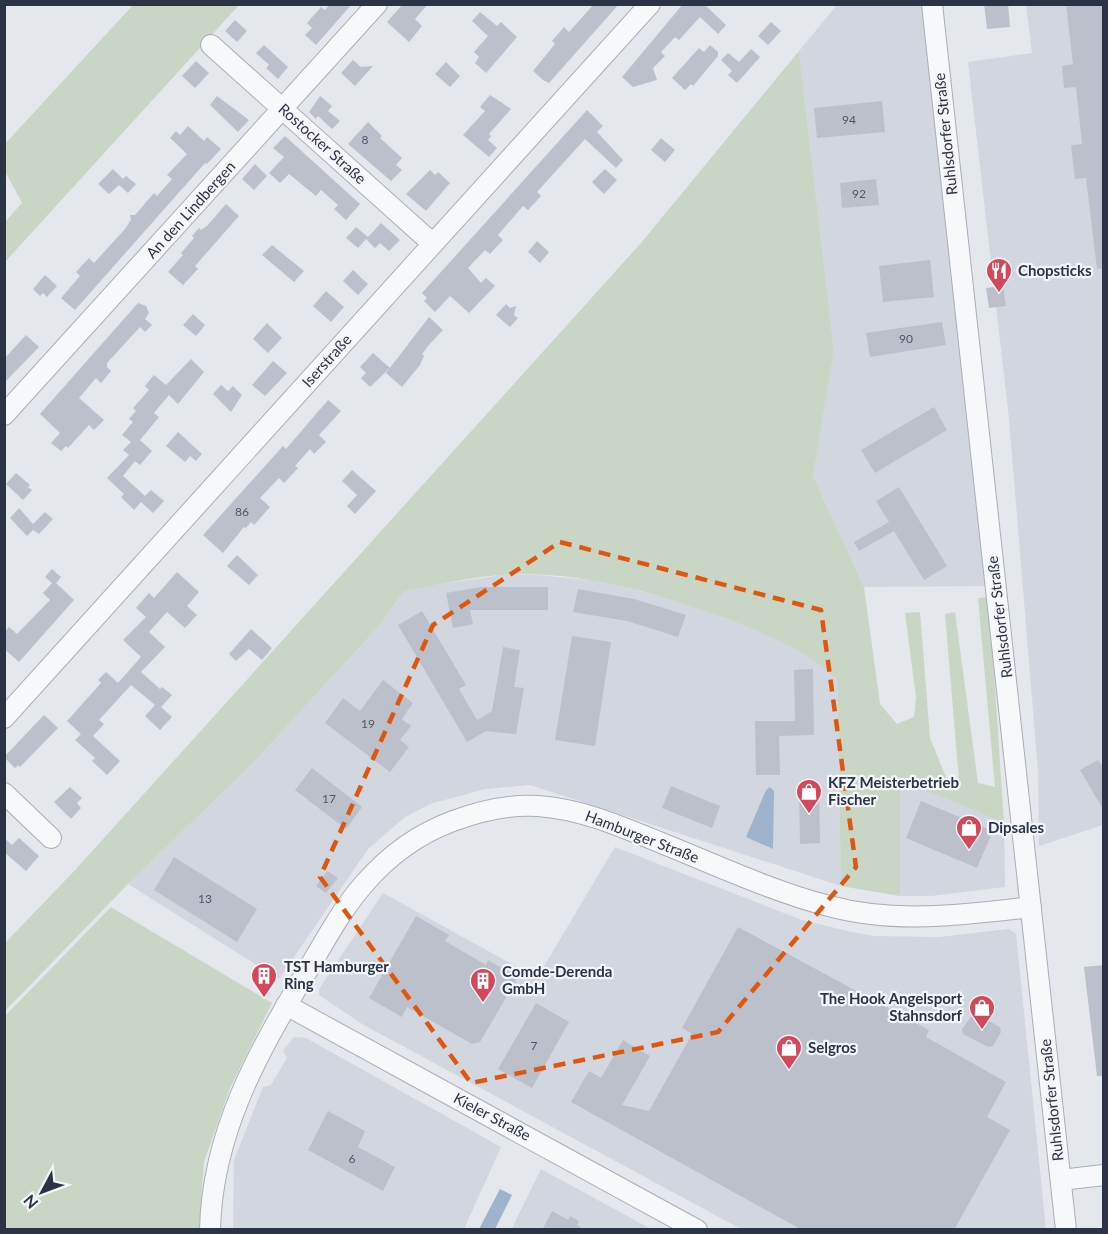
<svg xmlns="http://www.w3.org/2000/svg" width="1108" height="1234" font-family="Lato,sans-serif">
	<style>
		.built { fill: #d2d6de }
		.green { fill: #c9d6c5 }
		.water { fill: #9fb4cc }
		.building { fill: #bbc0ca }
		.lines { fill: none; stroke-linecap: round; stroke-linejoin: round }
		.minor-casing { stroke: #a9aeb7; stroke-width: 22 }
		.minor { stroke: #f7f8fa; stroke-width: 20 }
		.marked { fill: none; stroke: #df570f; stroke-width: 4.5; stroke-dasharray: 12 8; stroke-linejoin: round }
		.labels { text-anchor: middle; stroke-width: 4.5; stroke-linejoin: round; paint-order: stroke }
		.number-label { font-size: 12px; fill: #4f5766 }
		.street-label { font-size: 15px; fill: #2b3445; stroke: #f4f6f9 }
		.poi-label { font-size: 15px; font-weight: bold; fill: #2b3445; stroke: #f4f6f9; text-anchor: start }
	</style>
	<rect width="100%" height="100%" fill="#e4e7ec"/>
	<path class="built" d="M837,5H926L987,586L864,587L813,476L834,351L799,51Z
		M1026,5H1103V825L1039,846L1038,771L1009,419L968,62L1032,53Z
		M502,575H538L600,581L680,601L787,642L822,664L837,679L841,886L530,785L485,789L430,804L405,817L368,849L279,979L128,884L252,764L379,626L403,592L440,584Z
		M900,778L1004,823L1005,887L931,896H900Z
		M615,847L802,920L851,932L874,936L939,937L1009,929L1016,934L1046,1229H741L362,1024L319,995V989L383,893L537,978Z
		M294,1037L306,1038L501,1147L464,1229L233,1230L234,1160L263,1087L271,1085L287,1058L283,1050Z
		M541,1169L651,1229L511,1230Z"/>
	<path class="green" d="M133,5H239L5,262V222L22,203L5,171L4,145Z
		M799,51L834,351L813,476L864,587L880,704L897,724L914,717L916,697L905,613L920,612L930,738L948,782L959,780L945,614L955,612L978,783L995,787L978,598L989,597L1004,823L900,779V896L841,886L837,679C805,649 770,636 730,620C658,593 580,570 502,575C469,577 436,585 403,592L379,626L252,764L128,884L5,1011V943L77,868L641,243Z
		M111,907L272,1003L230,1088L204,1162L199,1229H5V1016Z"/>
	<path class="water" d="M770,787L774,791L773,849L746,837L766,790Z
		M500,1189L512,1195L495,1229H479Z"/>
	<path class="building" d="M330,4H352L316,45L305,35L312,28L307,23L321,7L325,10Z
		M403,4H428L415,19L422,26L409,42L387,22Z
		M594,4H619L549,83L543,80L533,71L555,44L552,41L564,27L569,32Z
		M683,4H704L726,25L718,34L700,17L679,40L675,37L661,52L665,56L653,68L657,80L633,87L622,77Z
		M984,4H1008L1010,27L987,29Z
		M1066,4H1104V268L1097,269L1086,178L1075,179L1071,145L1082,144L1076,87L1064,88L1062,66L1073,64Z
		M480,12L497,26L501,22L517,37L486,73L475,63L479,57L474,52L488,36L472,21Z
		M235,20L247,31L237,42L225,31Z
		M771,22L781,31L768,45L758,36Z
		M264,45L288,67L278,79L266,68L269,65L256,53Z
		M710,45L718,52V56L693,86L691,84L685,90L672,78L699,48L704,52Z
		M751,49L760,57L737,83L728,75L732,71L721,60L728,53L739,62Z
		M353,60L361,67L373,66L355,86L341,73Z
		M196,61L209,73L195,88L182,76Z
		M446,62L460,76L450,87L435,74Z
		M490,95L511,109L489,134L491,136L488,140L497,148L489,157L463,135L485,111L480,107Z
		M217,96L249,120L238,132L210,105Z
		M320,96L332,106L328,111L340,121L332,129L318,116L316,119L309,112Z
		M882,101L885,132L817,138L814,108Z
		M587,110L603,126L597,132L623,160L616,168L585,139L537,192L541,196L528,210L523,206L498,235L503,240L490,254L485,250L468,268L481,283L486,278L495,286L469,313L450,296L435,312L424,301L427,298L422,293Z
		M368,122L382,136L380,138L402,158L396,165L402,170L391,181L348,144Z
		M188,126L204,141L207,137L221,149L207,164L205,163L75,310L61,298L80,276L76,272L89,258L94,263L125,229L131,220L130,215H135L154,193L157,196L172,179L167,175L187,154L170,138L176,131L180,135Z
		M285,136L360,204L346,220L334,209L338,205L321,190L316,196L289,174L280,183L269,173L284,157L273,148Z
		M661,138L675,150L665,162L651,150Z
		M255,164L267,176L254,190L242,179Z
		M113,169L123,179L126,176L136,184L128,193L119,185L109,194L98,184Z
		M605,169L617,180L604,194L592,182Z
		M430,170L435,175L438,172L450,183L426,211L406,194Z
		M876,179L879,205L842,208L840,183Z
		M226,204L239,216L195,266L198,269L183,285L168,272L183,255L181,253L194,238L192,236L199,228L201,230L207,226Z
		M381,223L400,240L389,251L380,243L375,248L366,239L358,248L346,238L356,227L368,237Z
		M537,241L549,252L540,263L528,252Z
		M272,245L304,271L294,282L262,255Z
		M930,260L934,297L883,302L879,266Z
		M353,270L368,284L358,295L343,281Z
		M45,275L57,286L47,297L43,293L40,296L33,289Z
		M1003,286L1006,306L989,308L986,288Z
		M326,291L344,307L331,322L313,306Z
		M138,303L146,306L149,313L145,319L152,325L145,332L140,327L107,363V367L111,371L101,383L96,378L79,398L104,420L94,430L89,425L68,448L66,446L61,451L51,443L60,433L40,414Z
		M506,304L510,308L516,306L514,315L518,318L510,327L496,315Z
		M193,314L205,325L196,336L183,325Z
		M429,317L443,330L428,346L422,354L424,356L420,365L402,387L386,373Z
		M942,322L946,345L870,357L866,333Z
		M267,323L282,338L268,353L253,339Z
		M26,335L39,347L4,383V359Z
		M373,353L390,368L370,387L361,378L366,373L360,367Z
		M191,359L204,372L178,404L169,395L154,413L159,417L140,440L152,451L140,465L135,461L123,476L145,496L151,490L164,501L153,513L141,502L134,510L121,497L124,494L107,478L129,455L123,450L131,442L122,435L133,422L129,419L136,411L133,408L149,390L145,386L154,375L166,385Z
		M273,361L287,373L265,396L252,385Z
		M221,385L228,391L233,386L242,395L231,412L213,394Z
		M328,400L341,411L319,435L326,442L314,454L310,449L295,466L298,468L284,483L279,478L260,498L270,507L254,525L251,522L246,528L244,527L223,553L203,535L283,446L286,449Z
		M934,407L947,430L875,473L861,450Z
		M178,432L202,454L196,461L190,456L185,462L166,446Z
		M352,470L376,491L355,514L347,506L357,495L342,481Z
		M16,473L30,485L28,487L32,490L23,500L6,484Z
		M899,487L947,566L924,580L894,531L859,551L854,542L889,522L876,501Z
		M19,508L33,524L45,512L53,519L39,534L33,530L27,536L10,518Z
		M237,555L258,575L249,585L227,566Z
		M52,569L61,577L56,583L74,600L19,662L4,649V632L9,627L17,634L50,600L43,593L52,583L45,577Z
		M177,572L199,592L187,606L197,615L185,628L167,612L149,632L165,647L141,672L160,689L162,687L172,695L161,707L172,717L160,730L145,716L155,705L131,685L99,720L104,724L93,736L120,761L107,775L92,761L95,758L75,740L81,734L67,721L101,683L98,680L106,672L118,683L141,657L123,640L146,617L136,608L149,593L154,598Z
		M481,587H548V610H470L473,624L453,628L446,593Z
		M578,589L634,599L686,615L678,637L627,621L573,612Z
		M422,611L466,685L459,689L477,720L492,711L503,647L520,650L514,687L524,688L516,734L486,731L467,742L398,625Z
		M251,629L272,648L262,660L249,649L236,661L229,654Z
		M572,636L611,642L595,746L555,740Z
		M813,669L814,735L779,736L780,775H756L755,721H795L794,670Z
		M383,680L413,703L402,719L411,726L400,740L409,747L390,772L325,723L343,698L360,711Z
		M44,715L58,728L20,767L18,765L15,768L4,757Z
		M1098,760L1104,769V811L1080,770Z
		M312,768L362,807L346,829L295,790Z
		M671,786L720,806L712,828L662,808Z
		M70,787L82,798L77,803L81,808L71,819L54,802Z
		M799,787H819L820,843L800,844Z
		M921,801L993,831L977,868L906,838Z
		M4,838L12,845L19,838L39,856L26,871L4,852Z
		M174,857L257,909L237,942L154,890Z
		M327,871L338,878L326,893L316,886Z
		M416,916L449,935L445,941L486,965L488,960L518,977L480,1042L472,1044L407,1007L402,1017L369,998Z
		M738,927L929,1030L926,1037L1006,1082L987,1117L1010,1130L954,1230H802L571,1102L589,1071L601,1078L623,1040L650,1056L622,1105L649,1111L692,1034L682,1028Z
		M1104,965V1076H1097L1084,967Z
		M536,1003L569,1022L532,1088L498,1069Z
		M974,1013L1000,1027L1001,1032L993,1046L988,1047L963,1034L962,1029Z
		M328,1111L365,1131L358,1147L395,1167L383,1191L308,1150Z
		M552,1211L568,1220L570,1216L579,1221L577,1225L584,1230H542Z"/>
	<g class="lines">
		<defs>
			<path id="minor" d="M932,4L1066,1230
				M211,45L433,244
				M4,415L377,4
				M4,718L650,4
				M4,793L51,838
				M286,1005L697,1230
				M1061,1180L1104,1175
				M210,1230C212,1133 258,1052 307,971C325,941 341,910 364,884C388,856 418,834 453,821C480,811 509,804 538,806C581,809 620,826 659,842C714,864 771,891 829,906C894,924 964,915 1031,907"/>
		</defs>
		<use href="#minor" class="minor-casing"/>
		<use href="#minor" class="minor"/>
	</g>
	<path class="marked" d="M560,542L821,610L856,867L718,1032L471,1083L320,877L433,625Z"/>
	<defs>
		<symbol id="restaurant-pin" viewBox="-11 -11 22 30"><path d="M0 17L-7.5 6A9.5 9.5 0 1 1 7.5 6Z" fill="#d1495b" stroke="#f4f6f9"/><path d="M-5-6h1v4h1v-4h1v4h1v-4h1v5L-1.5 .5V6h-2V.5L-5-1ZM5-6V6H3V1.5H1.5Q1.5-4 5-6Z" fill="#fff"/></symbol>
		<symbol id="shop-pin" viewBox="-11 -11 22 30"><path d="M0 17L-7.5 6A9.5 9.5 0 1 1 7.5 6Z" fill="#d1495b" stroke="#f4f6f9"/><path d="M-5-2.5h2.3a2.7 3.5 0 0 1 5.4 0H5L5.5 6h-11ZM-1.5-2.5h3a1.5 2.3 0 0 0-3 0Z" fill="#fff"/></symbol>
		<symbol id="building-pin" viewBox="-11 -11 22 30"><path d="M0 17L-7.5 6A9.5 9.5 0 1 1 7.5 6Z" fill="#d1495b" stroke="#f4f6f9"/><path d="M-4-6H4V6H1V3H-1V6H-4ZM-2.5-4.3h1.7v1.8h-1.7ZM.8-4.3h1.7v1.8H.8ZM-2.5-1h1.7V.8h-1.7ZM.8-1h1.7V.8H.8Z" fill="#fff"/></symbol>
	</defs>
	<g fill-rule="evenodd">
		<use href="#restaurant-pin" x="984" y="256" width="30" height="40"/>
		<use href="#shop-pin" x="794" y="777" width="30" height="40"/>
		<use href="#shop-pin" x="954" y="813" width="30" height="40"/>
		<use href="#building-pin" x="249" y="961" width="30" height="40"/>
		<use href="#building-pin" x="468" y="966" width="30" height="40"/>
		<use href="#shop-pin" x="967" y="993" width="30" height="40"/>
		<use href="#shop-pin" x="774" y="1033" width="30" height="40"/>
	</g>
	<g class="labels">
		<g class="number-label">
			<text x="849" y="124">94</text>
			<text x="365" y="144">8</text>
			<text x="859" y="198">92</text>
			<text x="906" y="343">90</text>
			<text x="242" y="516">86</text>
			<text x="368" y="728">19</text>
			<text x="329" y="803">17</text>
			<text x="205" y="903">13</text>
			<text x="534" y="1050">7</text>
			<text x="352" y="1163">6</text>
		</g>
		<g class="street-label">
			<text transform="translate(946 134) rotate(-96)" y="5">Ruhlsdorfer Straße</text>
			<text transform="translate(322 144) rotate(42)" y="5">Rostocker Straße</text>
			<text transform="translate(191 210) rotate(-48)" y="5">An den Lindbergen</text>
			<text transform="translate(327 361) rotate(-48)" y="5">Iserstraße</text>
			<text transform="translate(1000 617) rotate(-97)" y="5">Ruhlsdorfer Straße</text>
			<text transform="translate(642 837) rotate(21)" y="5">Hamburger Straße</text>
			<text transform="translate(1052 1100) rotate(-96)" y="5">Ruhlsdorfer Straße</text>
			<text transform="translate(492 1117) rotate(28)" y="5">Kieler Straße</text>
		</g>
		<g class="poi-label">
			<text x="1018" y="276">Chopsticks</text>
			<text x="828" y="788">KFZ Meisterbetrieb<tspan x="828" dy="17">Fischer</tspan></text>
			<text x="988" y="833">Dipsales</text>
			<text x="284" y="972">TST Hamburger<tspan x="284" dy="17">Ring</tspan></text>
			<text x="502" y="977">Comde-Derenda<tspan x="502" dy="17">GmbH</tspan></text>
			<text x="962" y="1004" text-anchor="end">The Hook Angelsport<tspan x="962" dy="17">Stahnsdorf</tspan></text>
			<text x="808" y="1053">Selgros</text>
		</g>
	</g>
	<rect width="1108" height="1234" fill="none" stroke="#2b3445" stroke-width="12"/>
	<g transform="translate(42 1192) rotate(229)" stroke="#f4f6f9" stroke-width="4.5" paint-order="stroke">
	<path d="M0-4.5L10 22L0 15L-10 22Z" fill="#2b3445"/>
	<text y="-9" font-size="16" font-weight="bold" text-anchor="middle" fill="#2b3445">N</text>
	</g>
</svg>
